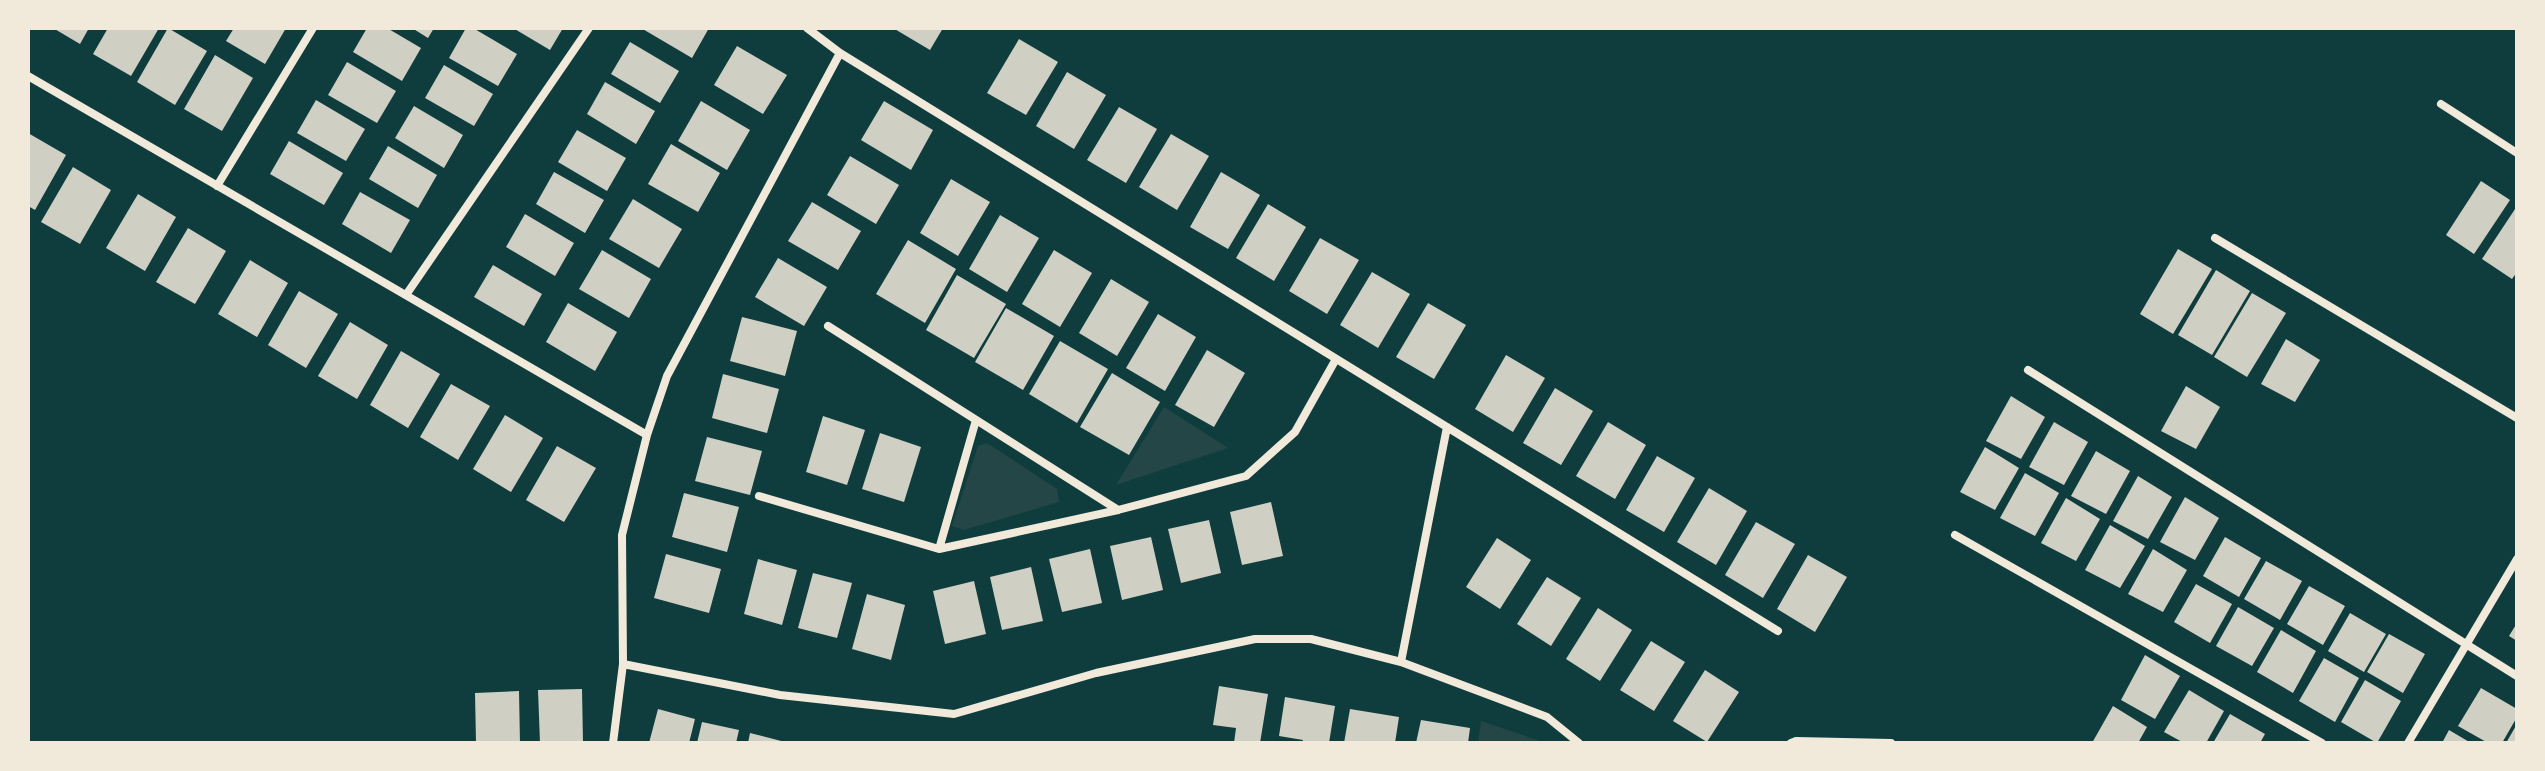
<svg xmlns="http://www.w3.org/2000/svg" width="2545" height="771" font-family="Arial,sans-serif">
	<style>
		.green { fill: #244646 }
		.building { fill: #cfcfc3 }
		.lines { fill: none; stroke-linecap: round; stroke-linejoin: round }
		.minor { stroke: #f1e9da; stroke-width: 8 }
	</style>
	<rect width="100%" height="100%" fill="#0f3d3e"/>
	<path class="green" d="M1164,407L1228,448L1116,485Z
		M987,443L1057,489L1059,502L964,530L952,526L978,446Z
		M1481,721L1540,741L1543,743H1478Z"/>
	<path class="building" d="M53,28H89L80,44Z
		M108,28H159L131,76L93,54Z
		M168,28L207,51L175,105L137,82Z
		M234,28H286L265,64L226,41Z
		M367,28H387L421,48L402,81L353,52Z
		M412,28H434L428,38Z
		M466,28H473L517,54L498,86L449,58Z
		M513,28H563L550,50Z
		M641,28H709L692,58Z
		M893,28H943L930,50Z
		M1019,39L1058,62L1026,115L987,93Z
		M630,42L679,71L660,103L611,74Z
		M737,46L787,75L763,114L714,85Z
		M215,55L253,78L222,131L184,109Z
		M347,62L396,91L377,123L328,95Z
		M444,65L493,94L474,126L425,98Z
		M1067,72L1106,95L1074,149L1036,126Z
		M605,82L655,111L636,144L587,114Z
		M316,100L365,129L346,161L297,133Z
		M701,101L750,130L727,170L678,141Z
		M884,101L933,130L911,170L861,140Z
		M414,106L463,135L444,168L395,138Z
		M1119,107L1157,129L1126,183L1087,160Z
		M577,130L626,158L607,191L558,162Z
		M28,133L66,155L35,210L28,206Z
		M1171,134L1209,156L1177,210L1139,187Z
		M289,141L343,173L324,205L270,174Z
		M671,144L720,173L698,212L648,184Z
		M388,146L437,175L418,208L369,179Z
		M850,156L899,185L876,224L827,195Z
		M73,167L111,190L80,244L41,222Z
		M554,172L604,200L585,233L536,204Z
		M1221,172L1260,195L1228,249L1190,227Z
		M951,179L990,202L958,256L920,233Z
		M2481,181L2510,200L2474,254L2446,235Z
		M360,192L410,220L391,253L342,224Z
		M138,194L176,217L145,271L106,248Z
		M633,199L682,229L659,268L609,239Z
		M812,202L861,231L838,270L788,241Z
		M1268,204L1306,227L1274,281L1236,258Z
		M2517,206V272L2512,279L2482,259Z
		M525,214L574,243L555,276L506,247Z
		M1000,215L1039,238L1007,292L969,269Z
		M188,228L226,251L195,304L156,282Z
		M1320,238L1359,260L1327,314L1289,291Z
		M908,240L956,269L925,323L876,294Z
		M2178,249L2212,269L2173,334L2140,314Z
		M602,250L651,279L629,318L579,289Z
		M1054,250L1092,273L1060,327L1022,304Z
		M778,258L827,287L804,326L755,297Z
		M250,260L288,283L257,337L218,314Z
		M493,265L542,294L524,326L474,297Z
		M2216,270L2250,291L2212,355L2178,335Z
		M1372,272L1410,294L1378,348L1340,325Z
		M957,275L1006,304L974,358L926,330Z
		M1111,279L1149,302L1117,356L1079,333Z
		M299,291L338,314L306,368L268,345Z
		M2252,293L2286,313L2247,377L2214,357Z
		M568,303L617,332L595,371L546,342Z
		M1428,303L1466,325L1434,379L1396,357Z
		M1006,308L1054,336L1023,390L975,362Z
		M1158,314L1196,337L1165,391L1126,368Z
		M742,317L797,331L785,376L730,361Z
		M350,322L388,345L357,399L318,376Z
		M2286,339L2320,360L2295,402L2261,384Z
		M1060,341L1108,369L1077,423L1029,394Z
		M1207,350L1245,373L1214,427L1175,405Z
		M401,351L440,374L408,428L370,405Z
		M1506,355L1545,378L1513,432L1475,409Z
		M1112,373L1160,402L1129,455L1080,427Z
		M723,374L779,389L767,433L712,418Z
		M451,384L490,406L458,460L420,437Z
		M2186,386L2220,407L2196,449L2161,431Z
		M1555,388L1593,411L1561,465L1523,443Z
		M2011,396L2045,417L2021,459L1986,441Z
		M505,415L543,438L511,492L473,469Z
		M823,416L865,430L847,485L806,472Z
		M1608,422L1646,445L1615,499L1576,476Z
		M2054,422L2088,442L2064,485L2029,467Z
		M880,433L921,447L904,502L862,489Z
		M707,437L762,451L750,495L695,481Z
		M557,446L596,468L564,522L526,500Z
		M1985,447L2019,468L1995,510L1960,492Z
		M2096,451L2130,471L2106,514L2071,496Z
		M1657,456L1695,478L1664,532L1626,510Z
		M2025,473L2059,493L2035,536L2000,518Z
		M2138,476L2172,497L2148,539L2113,521Z
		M1709,488L1747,511L1716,565L1677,542Z
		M684,493L739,507L727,552L672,537Z
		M2185,497L2219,518L2195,560L2160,542Z
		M2066,498L2100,519L2076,561L2041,543Z
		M1271,502L1283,556L1242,565L1230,512Z
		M1209,520L1221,573L1181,583L1168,529Z
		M1756,522L1795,544L1763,598L1725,575Z
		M2110,525L2145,546L2120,588L2085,570Z
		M1151,537L1163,590L1122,600L1110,546Z
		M2225,537L2261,558L2239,597L2203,576Z
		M1497,538L1531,560L1500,609L1466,587Z
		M1090,549L1102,603L1062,612L1049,559Z
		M2153,549L2187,570L2163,612L2128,594Z
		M666,554L721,569L709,613L654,598Z
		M1808,555L1847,577L1815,632L1777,609Z
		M758,559L797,570L782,625L744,614Z
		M2266,561L2302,581L2280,620L2244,599Z
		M1031,567L1043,621L1002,630L990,577Z
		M813,573L852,583L837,638L798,628Z
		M1547,577L1581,598L1551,646L1517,624Z
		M974,581L986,634L945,644L933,591Z
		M2196,584L2232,604L2210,643L2174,622Z
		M2309,586L2345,606L2323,645L2287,624Z
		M867,594L905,605L891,660L852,649Z
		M2238,607L2274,628L2252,666L2216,646Z
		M1598,608L1632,630L1600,681L1566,659Z
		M2350,613L2386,634L2364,672L2328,651Z
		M2517,623V641L2509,636Z
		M2281,630L2316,651L2293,693L2257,672Z
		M2389,634L2425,654L2403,693L2367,672Z
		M1651,641L1685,662L1654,711L1620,690Z
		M2145,655L2180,676L2155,719L2121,700Z
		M2324,658L2359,678L2335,722L2299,701Z
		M1705,670L1739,692L1707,742L1673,721Z
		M2365,680L2401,701L2377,743L2341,722Z
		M1219,686L1268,694L1260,743H1234L1236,728L1213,725Z
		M2481,688L2517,709V717L2502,743H2488L2458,726Z
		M582,689L583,743H540L538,690Z
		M2189,690L2224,711L2206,743H2184L2164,732Z
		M519,691L520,743H476L475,693Z
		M1285,697L1335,706L1329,743H1302L1303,740L1279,736Z
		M2113,706L2147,727L2138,743H2092Z
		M658,709L695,719L689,743H649Z
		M1350,709L1399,717L1395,743H1344Z
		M2230,714L2265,734L2260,743H2213Z
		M1421,720L1470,728L1468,743H1416Z
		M702,722L739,730L736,743H697Z
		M2517,724V743H2506Z
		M2449,730L2471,743H2442Z
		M750,733L785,742V743H748Z"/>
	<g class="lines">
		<path class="minor" d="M807,28L840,53L1778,631
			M28,76L647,435
			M2441,104L2517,153
			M217,186L313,28
			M2215,238L2517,418
			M406,295L589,28
			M828,326L1118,510
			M2028,370L2517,676
			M759,496L939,549L1118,510L1246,476L1295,432L1336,359
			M1955,535L2322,743
			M939,549L976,420
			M1401,662L1447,427
			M623,664L780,695L954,714L1096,673L1255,639H1311L1401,662L1547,717L1579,743
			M613,743L623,664L622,535L647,435L667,376L840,53
			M1791,743L1796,741L1891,743
			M2408,743L2517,559"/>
	</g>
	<rect width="2545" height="771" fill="none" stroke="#f1e9da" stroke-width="60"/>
</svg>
